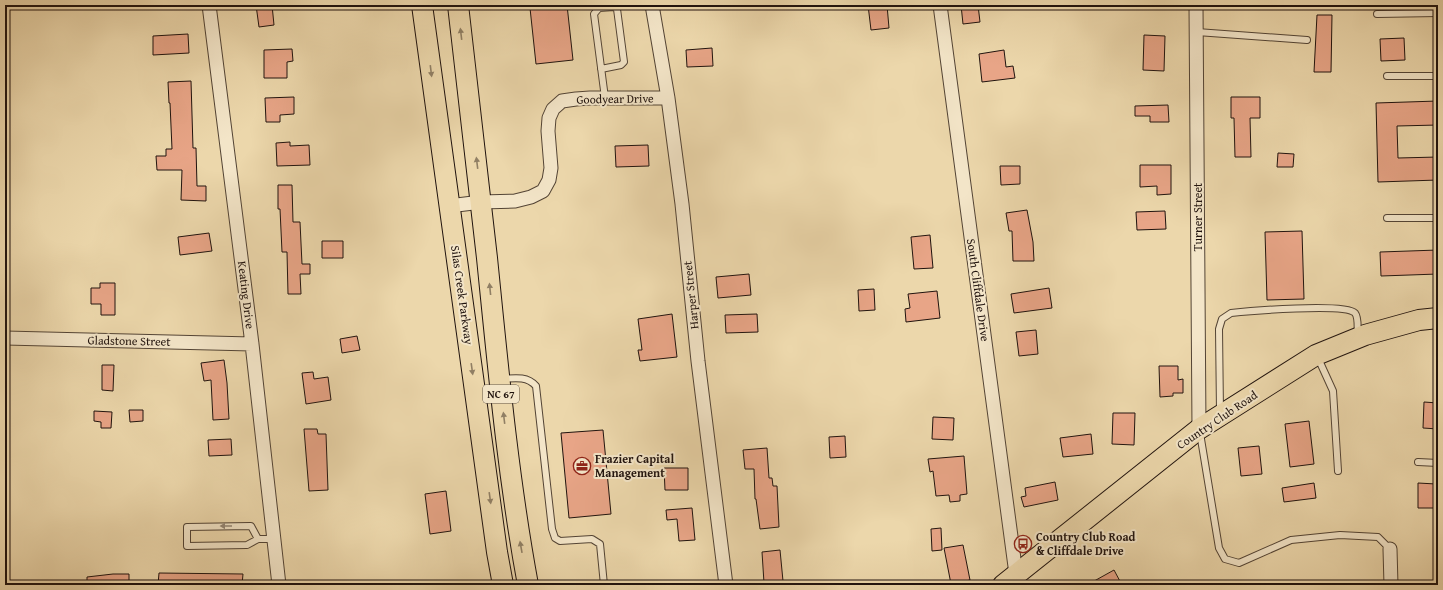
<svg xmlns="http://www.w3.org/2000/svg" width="1443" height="590" font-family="'Gentium Book Plus',serif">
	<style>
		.building { fill: #e8a587; stroke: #20130e }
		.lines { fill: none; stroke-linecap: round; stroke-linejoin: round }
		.lane-casing { stroke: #534435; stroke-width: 8 }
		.street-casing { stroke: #534435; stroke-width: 15 }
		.primary-casing { stroke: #20130e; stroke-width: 22 }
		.lane { stroke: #f3e5c8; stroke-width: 6 }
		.street { stroke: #f3e5c8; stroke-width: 13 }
		.primary { stroke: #ecd7ab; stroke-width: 20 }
		.oneway { fill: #907f64 }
		.oneway2 { fill: #948674 }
		.labels { text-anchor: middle; stroke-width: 4; stroke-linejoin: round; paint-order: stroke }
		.shield { fill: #f3e5c8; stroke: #5f5246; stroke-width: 1 }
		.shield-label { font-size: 11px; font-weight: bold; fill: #20130e }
		.street-label { font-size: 12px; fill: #20130e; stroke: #f3e5c8 }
		.poi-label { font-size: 12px; font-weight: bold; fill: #20130e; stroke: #f3e5c8; text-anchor: start }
	</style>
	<rect width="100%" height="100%" fill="#ecd7ab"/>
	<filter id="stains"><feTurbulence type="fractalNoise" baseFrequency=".005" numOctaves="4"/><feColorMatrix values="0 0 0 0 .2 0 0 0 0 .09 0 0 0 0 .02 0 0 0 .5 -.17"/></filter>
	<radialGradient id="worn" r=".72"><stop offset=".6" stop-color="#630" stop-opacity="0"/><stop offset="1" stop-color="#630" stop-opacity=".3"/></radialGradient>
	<path class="building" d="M256,5H272L274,25L259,27Z
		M567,5L573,60L536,64L530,8Z
		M868,5H887L889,28L871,30Z
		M961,5H978L980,22L963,24Z
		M1317,15H1332L1331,72H1314Z
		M188,34L189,53L153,55V36Z
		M1144,35L1165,36L1164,71L1143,70Z
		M1404,38L1405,60L1381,61L1380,39Z
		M712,48L713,66L687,67L686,50Z
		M292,49L293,61L287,62V78H264V50Z
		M1004,50L1006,67L1013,66L1015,78L982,82L979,54Z
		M191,81L193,148H196L197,186H206V201L181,200L182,170H157L156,156H166V149H172L170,103H169L168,82Z
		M294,97V114L280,115V122H266L265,98Z
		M1231,97H1260V118H1250L1251,157H1235L1234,118H1231Z
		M1438,101V125L1397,126L1398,158L1438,157V180L1378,182L1376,103Z
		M1168,105L1169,122H1150V116H1135V106Z
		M290,142V146L309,145L310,165L277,166L276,143Z
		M648,145L649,166L616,167L615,146Z
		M1278,153L1294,154L1293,167H1277Z
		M1140,165H1171V194L1157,195V186L1140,187Z
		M1000,166H1020V184L1001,185Z
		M278,185H292L293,222H300L302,264H310V274H300L301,294H288L287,252H282L280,209H278Z
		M1027,210L1033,242L1034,261H1013L1012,231H1009L1006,213Z
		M1165,211L1166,229L1137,230L1136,212Z
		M1302,231L1304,299L1267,300L1265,232Z
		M209,233L212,251L180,255L178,237Z
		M930,235L933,268L914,269L911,237Z
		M322,241H343V258H322Z
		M1438,250V274L1381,276L1380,252Z
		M749,274L751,295L718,298L716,277Z
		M100,283H115V315H101V304H91V288H100Z
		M1049,288L1052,308L1014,313L1011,294Z
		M874,289L875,310L859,311L858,290Z
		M937,291L940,318L906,322L905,309L910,308L908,294Z
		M672,314L677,357L640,361L638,350H642L638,319Z
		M757,314L758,332L726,333L725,315Z
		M1036,330L1038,354L1019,356L1016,332Z
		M357,336L360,350L342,353L340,339Z
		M224,360L227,383L229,419L213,420L211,380L204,381L201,363Z
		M102,365H114L113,391L102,390Z
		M1159,366H1178V380L1183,379V393H1173V396L1160,397Z
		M313,372L314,379L328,377L331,400L306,404L302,373Z
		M1424,402L1438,403V429L1423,428Z
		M129,410H143V421L130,422Z
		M94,411L112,412L111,428H101V422L94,421Z
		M1113,413H1135L1134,445L1112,444Z
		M933,417L954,418L953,440L932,439Z
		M1309,421L1314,464L1290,467L1285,424Z
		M304,429H317L318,434H326L328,490L309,491Z
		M603,430L611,514L569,518L561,433Z
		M1091,434L1093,454L1063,457L1060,438Z
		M845,436L846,457L830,458L829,437Z
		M231,439L232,455L209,456L208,440Z
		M1259,446L1262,474L1241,476L1238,448Z
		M767,448L769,478H772L773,486H777L779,527L760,529L756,499H755L754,469H745L743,450Z
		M964,456L967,494L960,495V501L950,502L949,495L936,496L933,471L930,472L928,459Z
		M664,468H688V490H665Z
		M1055,482L1058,500L1024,507L1021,497L1026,496L1025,488Z
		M1314,483L1316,498L1284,502L1282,488Z
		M1418,483L1436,484L1435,508H1418Z
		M446,491L451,531L430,534L425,494Z
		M692,508L695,540L679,541L677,519L667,520L666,510Z
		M941,528L942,550L932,551L931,529Z
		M963,545L970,580L951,584L944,548Z
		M780,550L783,581L764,583L762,552Z
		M1114,570L1122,585H1087Z
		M159,573L243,574L242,585H158Z
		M113,574H129V585H87V577Z"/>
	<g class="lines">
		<defs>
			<path id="lane" d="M1377,14L1438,13
				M1197,32L1307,40
				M601,69L621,65L624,62L617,9L614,7L599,8L594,14L605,98
				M1387,76H1438
				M1387,218H1438
				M1318,358L1333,391L1338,471
				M502,379C515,378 527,376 536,386L552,529L555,538L560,541L592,539L600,544L604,585
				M1220,412L1219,329L1222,319L1231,313C1249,311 1345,303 1355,313C1359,318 1357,329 1358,334
				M1200,433L1219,548L1225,559L1239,563L1291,540L1340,535L1378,537L1390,549
				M1418,462L1438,463
				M258,539L251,526L187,527V546L247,545L258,539H274"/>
			<path id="street" d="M209,5L252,344L279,585
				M652,5L668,98L682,204L698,361L726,585
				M940,5L1016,574
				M1196,5L1199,429
				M449,206L481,202L515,201L531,197L543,191L549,180L551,168L548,131L549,118L553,109L562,101L576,99L590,98H668
				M5,338L252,344
				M1390,549L1391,585"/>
			<path id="primary" d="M422,5L497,552L503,585
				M458,5C468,89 478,173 487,258C498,367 508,477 528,585
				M1003,585L1199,429L1316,355L1365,335L1419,320L1438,318"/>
		</defs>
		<use href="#lane" class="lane-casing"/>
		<use href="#street" class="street-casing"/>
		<use href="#primary" class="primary-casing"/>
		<use href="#lane" class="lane"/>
		<use href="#street" class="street"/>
		<use href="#primary" class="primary"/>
	</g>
	<defs><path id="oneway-solid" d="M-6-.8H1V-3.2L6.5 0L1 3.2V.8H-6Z"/></defs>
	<g class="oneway">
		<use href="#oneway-solid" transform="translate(461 34) rotate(-97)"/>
		<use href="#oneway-solid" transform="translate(431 71) rotate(83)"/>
		<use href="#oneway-solid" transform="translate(477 163) rotate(-97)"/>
		<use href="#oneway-solid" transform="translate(490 289) rotate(-96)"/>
		<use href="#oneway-solid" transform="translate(472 369) rotate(82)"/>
		<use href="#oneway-solid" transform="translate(504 418) rotate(-97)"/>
		<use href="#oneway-solid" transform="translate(490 498) rotate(82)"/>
		<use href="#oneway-solid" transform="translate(521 547) rotate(-100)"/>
	</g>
	<use class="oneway2" href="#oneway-solid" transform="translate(226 526) rotate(180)"/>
	<defs>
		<symbol id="office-ring" viewBox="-11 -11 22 22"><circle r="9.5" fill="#f3e5c8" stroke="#8f2418" stroke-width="1.5"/><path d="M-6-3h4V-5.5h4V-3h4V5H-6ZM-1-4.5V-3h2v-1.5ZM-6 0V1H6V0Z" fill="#8f2418"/></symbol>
		<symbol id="bus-ring" viewBox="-11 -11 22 22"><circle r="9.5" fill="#f3e5c8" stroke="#8f2418" stroke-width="1.5"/><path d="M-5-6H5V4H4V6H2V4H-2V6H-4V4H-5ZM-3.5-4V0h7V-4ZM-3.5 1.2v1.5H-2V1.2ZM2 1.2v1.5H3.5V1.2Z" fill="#8f2418"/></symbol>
	</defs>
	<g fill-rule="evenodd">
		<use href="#office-ring" x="572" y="456" width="20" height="20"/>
		<use href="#bus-ring" x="1013" y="534" width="20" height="20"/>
	</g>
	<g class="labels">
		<rect class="shield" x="483" y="385" width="36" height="18" rx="3"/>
		<g class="shield-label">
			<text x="501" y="398">NC 67</text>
		</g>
		<g class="street-label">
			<text transform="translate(615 99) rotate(-1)" y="4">Goodyear Drive</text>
			<text transform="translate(1198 217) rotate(-90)" y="4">Turner Street</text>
			<text transform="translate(978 290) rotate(82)" y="4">South Cliffdale Drive</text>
			<text transform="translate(246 295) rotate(83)" y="4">Keating Drive</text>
			<text transform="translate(462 295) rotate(82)" y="4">Silas Creek Parkway</text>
			<text transform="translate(691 295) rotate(-96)" y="4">Harper Street</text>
			<text transform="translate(129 341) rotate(1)" y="4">Gladstone Street</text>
			<text transform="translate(1217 420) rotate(-34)" y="4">Country Club Road</text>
		</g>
		<g class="poi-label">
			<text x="595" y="463">Frazier Capital<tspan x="595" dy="14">Management</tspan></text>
			<text x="1036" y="541">Country Club Road<tspan x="1036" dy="14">&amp; Cliffdale Drive</tspan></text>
		</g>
	</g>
	<rect width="1443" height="590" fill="none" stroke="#ecd7ab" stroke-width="20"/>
	<rect x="6" y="6" width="1431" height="578" fill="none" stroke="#20130e" stroke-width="2"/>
	<rect x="10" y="10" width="1423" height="570" fill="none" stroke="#20130e"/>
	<rect width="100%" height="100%" filter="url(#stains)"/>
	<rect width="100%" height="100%" fill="url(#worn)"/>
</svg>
